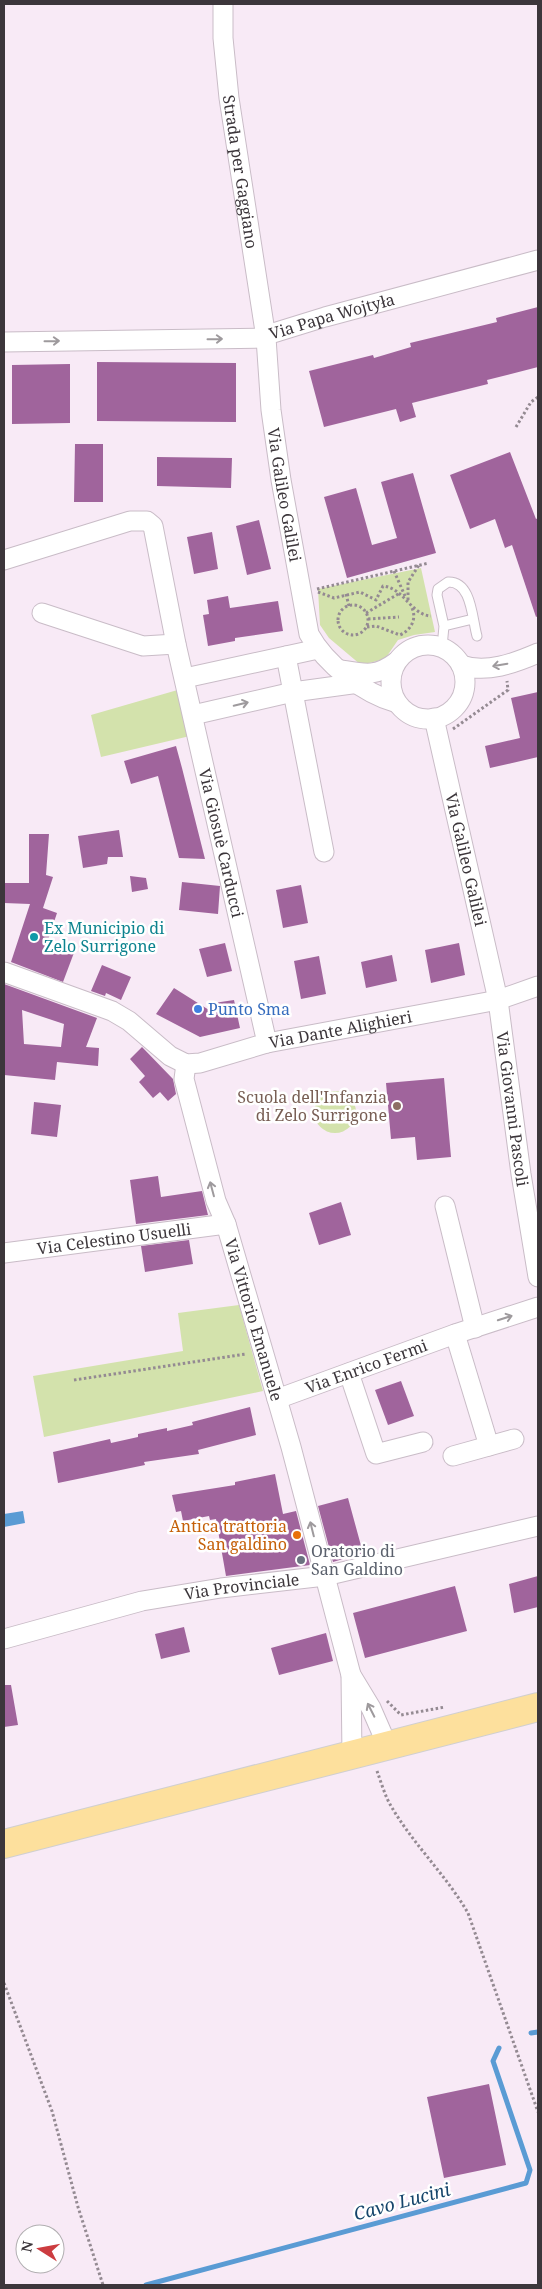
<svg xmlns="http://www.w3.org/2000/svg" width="542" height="2289" font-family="'Noto Serif',serif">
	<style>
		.green { fill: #d3e2ac }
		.water { fill: #5a9bd4 }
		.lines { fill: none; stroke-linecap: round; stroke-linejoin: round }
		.stream { stroke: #5a9bd4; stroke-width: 5 }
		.building { fill: #a0649c; fill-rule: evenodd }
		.lane-casing { stroke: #c9bcc7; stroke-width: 11 }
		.street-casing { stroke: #c9bcc7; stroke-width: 21 }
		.primary-casing { stroke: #d0cfd0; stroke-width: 30 }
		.path { stroke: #948a92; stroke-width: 3; stroke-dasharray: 2.5 2.5; stroke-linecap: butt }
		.lane { stroke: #fff; stroke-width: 9 }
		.street { stroke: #fff; stroke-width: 19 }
		.primary { stroke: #fde09d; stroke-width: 28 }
		.oneway { stroke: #9e9a9d }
		.culture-dot { fill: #0f9aa8; stroke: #fff; stroke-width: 2 }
		.shop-dot { fill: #3f7fe0; stroke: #fff; stroke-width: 2 }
		.education-dot { fill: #8d6e63; stroke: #fff; stroke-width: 2 }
		.food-dot { fill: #e8710a; stroke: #fff; stroke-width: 2 }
		.worship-dot { fill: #6b7280; stroke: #fff; stroke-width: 2 }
		.labels { text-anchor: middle; stroke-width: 5; stroke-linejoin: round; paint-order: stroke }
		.street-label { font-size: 16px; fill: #3c363b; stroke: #fff }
		.culture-label { font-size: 16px; fill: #0d838f; stroke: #fff; text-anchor: start }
		.shop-label { font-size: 16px; fill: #366cbe; stroke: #fff; text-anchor: start }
		.education-label { font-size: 16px; fill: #785e54; stroke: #fff; text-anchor: end }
		.food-label { font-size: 16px; fill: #c56008; stroke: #fff; text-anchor: end }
		.worship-label { font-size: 16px; fill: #5b616d; stroke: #fff; text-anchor: start }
		.water-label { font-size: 18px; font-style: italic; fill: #15456b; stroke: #fff }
	</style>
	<rect width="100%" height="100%" fill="#f8eaf6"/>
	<path class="green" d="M421,568L435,632L414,635L398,640L385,659L361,665L329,638L320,625L318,589Z
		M181,689L190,736L101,757L91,715Z
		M314 1112a21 21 0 1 1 42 0a21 21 0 1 1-42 0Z
		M239,1305L263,1391L44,1437L33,1376L183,1351L178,1313Z"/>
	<path class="water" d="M23,1511L25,1523L4,1527V1514Z"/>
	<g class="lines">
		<path class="stream" d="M531,2033L538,2032
			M146,2285L526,2183L530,2170L493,2061L499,2048"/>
	</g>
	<path class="building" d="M538,307V367L487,380L488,384L412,403L416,417L400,422L396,409L324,427L309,371L373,355L374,358L411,347L410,343L497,322L496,318Z
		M97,362L236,363V422L97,421Z
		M70,364V423L12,424V365Z
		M75,444H103V502H74Z
		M510,452L536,519L538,518V616L536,617L512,545L505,548L495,519L470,529L450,475Z
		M157,457L232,458L231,488L157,486Z
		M413,473L436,553L347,578L324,497L356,488L372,545L397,538L381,482Z
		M259,520L271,569L247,575L236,526Z
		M212,532L218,569L194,574L187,537Z
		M228,596L230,608L278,601L283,631L235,638V641L208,646L203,615L209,614L207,600Z
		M538,692V757L490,768L485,746L520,738L511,698Z
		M176,746L182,768L205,859L179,858L158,776L131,784L124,761Z
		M119,830L123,857H108L107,864L83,868L78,836Z
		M29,834H49L46,875L53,877L43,908L57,913L48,940L75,950L63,982L11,962L30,904L4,903V883H29Z
		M130,876L146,878L148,889L132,892Z
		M182,882L220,886L218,914L179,910Z
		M301,885L308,923L283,928L276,890Z
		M225,943L232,971L207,977L199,949Z
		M459,943L465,975L431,983L425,950Z
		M392,955L397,981L366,988L361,962Z
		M319,956L326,994L301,999L294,961Z
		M102,965L131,977L121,1000L106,993L105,996L91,991Z
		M4,984L97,1018L86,1047L99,1048L98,1066L57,1062L55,1080L4,1075ZM22,1010L64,1024L61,1047L24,1044Z
		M174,988L217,1015L214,1003L234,1000L240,1028L200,1037L156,1014Z
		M142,1047L173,1079L176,1094L168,1101L160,1092L153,1098L139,1082L145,1076L130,1059Z
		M444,1078L451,1157L417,1160L415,1137L391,1139L386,1083Z
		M34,1102L61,1105L57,1137L31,1134Z
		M158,1176L161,1197L202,1191L208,1215L136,1224L130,1180Z
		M341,1202L351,1235L319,1245L309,1213Z
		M189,1240L193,1264L145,1272L141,1246Z
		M401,1381L414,1416L388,1425L375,1390Z
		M250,1407L256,1435L198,1450L199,1454L144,1462L145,1465L58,1483L53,1452L110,1439L111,1443L138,1437V1434L167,1428V1431L193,1425L192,1422Z
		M275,1474L283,1514L296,1511L310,1565L226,1576L216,1519L210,1520L209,1516L183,1521L181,1511L176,1512L172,1495L235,1485V1482Z
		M348,1498L363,1553L333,1562L318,1506Z
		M538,1576V1607L514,1613L509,1584Z
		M455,1586L467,1631L365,1658L353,1613Z
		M184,1627L190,1652L161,1659L155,1634Z
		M326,1633L333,1661L279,1675L271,1648Z
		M4,1685H11L18,1725L4,1727Z
		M489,2084L506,2165L444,2178L427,2097Z"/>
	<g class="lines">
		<defs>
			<path id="lane" d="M444,626L473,619
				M442,647L444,626L437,595L438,589L448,582C472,581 472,619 477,636"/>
			<g id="street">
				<path id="s1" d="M223,4V38L229,98L266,338L271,410L281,480L309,634C326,665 363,693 397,703"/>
				<path id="s2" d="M4,342L266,338L270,334L325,317L538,260"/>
				<path id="s3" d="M4,560L130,521H147L153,526L176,644L267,1043"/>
				<path d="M42,613L143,646L176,644"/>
				<circle cx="428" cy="682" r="37"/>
				<path d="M286,656L324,852"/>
				<path d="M461,665C486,674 515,663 538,653"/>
				<path d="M342,670C365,674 376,677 396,662"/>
				<path d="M185,678L318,649"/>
				<path d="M193,715L293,692L359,683"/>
				<path id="s4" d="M434,718L498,1000L521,1174L538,1277"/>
				<path id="s5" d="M4,972L112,1011L129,1021L170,1056L186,1064L200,1063L267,1043L498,1000L538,986"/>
				<path id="s6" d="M186,1064L184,1079L216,1201L226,1224L291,1447L351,1675L352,1756"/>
				<path d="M445,1206L475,1328"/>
				<path id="s7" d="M4,1253L226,1224"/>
				<path d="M455,1334L489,1446"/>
				<path d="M349,1373L376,1454L423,1442"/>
				<path id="s8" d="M277,1399L455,1334L538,1307"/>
				<path d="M453,1456L514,1439"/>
				<path id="s9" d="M4,1639L142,1601L221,1588L325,1576L538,1526"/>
				<path d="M351,1675L371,1708L388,1747"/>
			</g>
			<path id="primary" d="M4,1844L538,1707"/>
		</defs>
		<use href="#lane" class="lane-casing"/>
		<use href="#street" class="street-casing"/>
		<use href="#primary" class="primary-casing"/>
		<path class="path" d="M516,427L531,402L538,397
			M394,571L405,596
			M317,589L429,563
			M318,592L334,598L360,592L376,600L383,586C404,588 411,615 431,616
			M346,594L349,606
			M408,600V582L419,565
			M338 620a15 15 0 1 1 30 0a15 15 0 1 1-30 0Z
			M366,613L400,593
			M368,619L399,617
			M367,627L376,626L400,635C411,630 417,619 412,608
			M453,729L508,690L507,681
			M74,1380L246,1354
			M387,1701L401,1715L445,1707
			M377,1771C381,1782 385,1796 391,1806C413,1844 446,1875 468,1913L538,2112
			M4,1983L52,2111L78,2207L103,2285"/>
		<use href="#lane" class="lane"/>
		<use href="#street" class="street"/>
		<use href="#primary" class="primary"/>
	</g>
	<defs><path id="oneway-shaft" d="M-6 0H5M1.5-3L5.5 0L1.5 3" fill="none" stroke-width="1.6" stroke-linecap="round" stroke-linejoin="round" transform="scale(1.25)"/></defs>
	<g class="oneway">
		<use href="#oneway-shaft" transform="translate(215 339) rotate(-1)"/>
		<use href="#oneway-shaft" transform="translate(52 341) rotate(-1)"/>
		<use href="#oneway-shaft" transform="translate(500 665) rotate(170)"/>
		<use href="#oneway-shaft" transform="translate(241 704) rotate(-13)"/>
		<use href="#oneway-shaft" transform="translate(212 1189) rotate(-105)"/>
		<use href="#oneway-shaft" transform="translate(505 1318) rotate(-18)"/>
		<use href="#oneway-shaft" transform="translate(312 1529) rotate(-104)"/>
		<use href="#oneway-shaft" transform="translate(371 1710) rotate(-117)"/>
	</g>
	<circle class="culture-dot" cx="34" cy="937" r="5"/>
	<circle class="shop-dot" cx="198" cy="1009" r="5"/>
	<circle class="education-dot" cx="397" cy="1106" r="5"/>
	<circle class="food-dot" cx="297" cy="1535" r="5"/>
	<circle class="worship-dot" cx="301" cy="1560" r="5"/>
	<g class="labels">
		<g class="street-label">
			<text dy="6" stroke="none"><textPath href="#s1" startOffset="169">Strada per Gaggiano</textPath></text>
			<text dy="6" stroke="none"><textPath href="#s2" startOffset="332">Via Papa Wojtyła</textPath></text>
			<text dy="6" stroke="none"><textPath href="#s1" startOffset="495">Via Galileo Galilei</textPath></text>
			<text dy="6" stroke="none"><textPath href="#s3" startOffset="481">Via Giosuè Carducci</textPath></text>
			<text dy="6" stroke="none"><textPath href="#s4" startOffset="145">Via Galileo Galilei</textPath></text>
			<text dy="6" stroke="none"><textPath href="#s5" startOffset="365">Via Dante Alighieri</textPath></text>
			<text dy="6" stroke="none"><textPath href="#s4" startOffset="399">Via Giovanni Pascoli</textPath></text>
			<text dy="6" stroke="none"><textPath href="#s7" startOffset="111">Via Celestino Usuelli</textPath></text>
			<text dy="6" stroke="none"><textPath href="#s6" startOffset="266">Via Vittorio Emanuele</textPath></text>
			<text dy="6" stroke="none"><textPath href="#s8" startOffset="95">Via Enrico Fermi</textPath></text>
			<text dy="6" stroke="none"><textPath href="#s9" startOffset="244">Via Provinciale</textPath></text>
		</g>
		<g class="culture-label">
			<text x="44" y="934">Ex Municipio di<tspan x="44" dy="18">Zelo Surrigone</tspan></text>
		</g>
		<g class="shop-label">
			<text x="208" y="1015">Punto Sma</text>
		</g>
		<g class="education-label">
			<text x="387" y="1103">Scuola dell'Infanzia<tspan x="387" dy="18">di Zelo Surrigone</tspan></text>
		</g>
		<g class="food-label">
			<text x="287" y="1532">Antica trattoria<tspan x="287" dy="18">San galdino</tspan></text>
		</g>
		<g class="worship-label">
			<text x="311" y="1557">Oratorio di<tspan x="311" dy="18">San Galdino</tspan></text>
		</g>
		<g class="water-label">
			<text transform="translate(402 2202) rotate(-15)" y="6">Cavo Lucini</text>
		</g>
	</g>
	<rect width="542" height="2289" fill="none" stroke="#3c363b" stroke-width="10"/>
	<g transform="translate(40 2249) rotate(281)"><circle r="24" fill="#ffffff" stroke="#b1afb1"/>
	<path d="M0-4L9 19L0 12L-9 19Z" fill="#cc3c40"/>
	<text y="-8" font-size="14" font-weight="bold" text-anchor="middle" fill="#3c363b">N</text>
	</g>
</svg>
